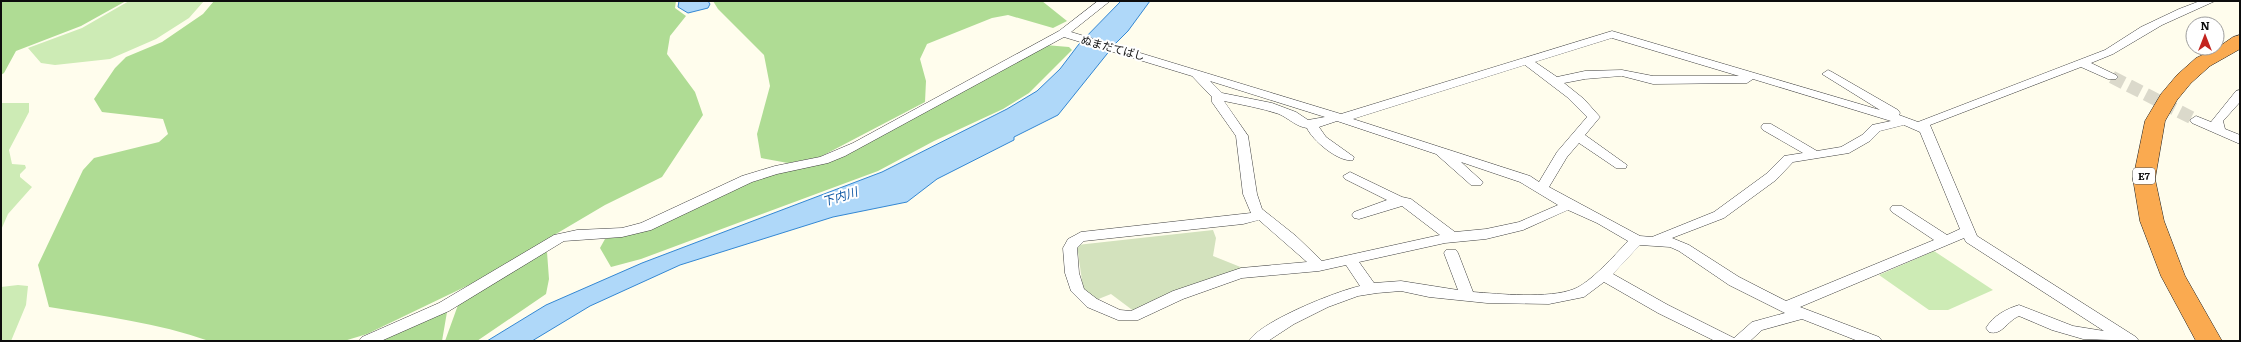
<svg xmlns="http://www.w3.org/2000/svg" width="2241" height="342" font-family="Literata,'Noto Sans JP',serif">
	<style>
		.green { fill: #cdebb5 }
		.forest { fill: #afdc94 }
		.cemetery { fill: #d3e2bd }
		.water { fill: #afd8f9; stroke: #3387d3 }
		.lines { fill: none; stroke-linecap: round; stroke-linejoin: round }
		.street-tunnel { stroke: #dbd9cb; stroke-width: 13; stroke-dasharray: 13 6; stroke-linecap: butt }
		.street-casing { stroke: #404040; stroke-width: 1 }
		.highway-casing { stroke: #1e1e1e; stroke-width: 1 }
		.street { fill: #fff; fill-rule: evenodd }
		.highway { fill: #faaa50; fill-rule: evenodd }
		.labels { text-anchor: middle; stroke-width: 4; stroke-linejoin: round; paint-order: stroke }
		.shield { fill: #fff; stroke: #565656; stroke-width: 1 }
		.shield-label { font-size: 10px; font-weight: bold; fill: #0d0d0d }
		.street-label { font-size: 11px; fill: #0d0d0d; stroke: #fff }
		.water-label { font-size: 12px; font-style: italic; fill: #1159a4; stroke: #fff }
	</style>
	<rect width="100%" height="100%" fill="#fffded"/>
	<path class="green" d="M129,1H204L189,18L156,39L110,59L55,65L41,63L28,48L82,28Z
		M1,103H29V112L9,150L12,164L25,165L26,168L20,174V177L32,187L8,214L1,230Z
		M1934,251L1993,290L1948,310H1929L1879,275Z
		M18,285L28,286L26,305L11,341H1V287Z"/>
	<path class="forest" d="M1,1H126L81,26L16,51L4,73L1,75Z
		M214,1H676L675,8L686,16L670,36L667,54L695,92L703,115L662,177L605,205L473,283L367,334L344,341H209C158,323 103,316 49,307L38,265L83,170L94,158L159,142L168,134L163,119L102,112L94,99L115,68L126,57L162,42L203,14Z
		M713,1H1042L1067,21L1053,28L1008,15L992,18L927,44L920,59L926,81L925,102L820,157L788,163L761,158L757,134L770,86L764,55L718,9Z
		M1045,45L1069,47L1072,50L1029,93L1003,109L934,141L878,171L641,259L611,267L600,248L605,239L618,236L747,181L784,170L826,162Z
		M547,252L549,279L546,294L477,341H445L458,305L539,254Z
		M443,311L447,312L442,341H379Z"/>
	<path class="cemetery" d="M1213,230L1216,238L1213,256L1248,270L1135,312L1111,294L1096,300L1083,288L1077,245Z"/>
	<path class="water" d="M679,1H708L710,4L708,8L688,13L678,7Z
		M1121,1H1150L1128,31L1115,44L1058,115L1014,137V140L937,179L907,202L833,217L680,265L590,306L532,341H487L546,305L642,263L882,172L1007,109L1037,91L1060,69L1079,44Z"/>
	<g class="lines">
		<path class="street-tunnel" d="M2112,77L2196,120"/>
		<defs>
			<path id="street" d="M1098,1H1110L1071,32L1341,114L1612,31L1880,110L1822,74L1828,70L1832,72L1898,110L1900,113L1899,115L1918,122L2105,50L2141,27L2179,9L2200,1H2215L2162,25L2113,54L2091,63L2116,75L2118,77L2116,79H2108L2081,67L1930,125L1977,236L2136,337L2139,341L2083,339L2052,330L2019,316C2007,321 2002,336 1989,332L1986,328C1993,316 2006,309 2019,305L2073,326L2104,331L1966,242L1964,238L1800,307L1879,337L1882,341H1858L1802,319L1762,330L1750,341H1715L1658,313L1604,282L1584,297L1549,304L1487,303L1429,297L1401,291L1377,293L1358,296L1328,307L1294,324L1268,341H1249C1261,321 1337,291 1360,286L1346,265L1319,271L1242,278L1183,299L1138,320H1118L1087,307L1071,291L1065,273L1063,248L1068,239L1081,232L1251,213L1243,194L1236,136L1212,102V97L1192,76L1064,37L845,156L828,163L777,174L752,182L651,230L622,237L564,241L449,311L381,341H359L362,337L439,303L554,235L577,230L622,228L641,223L742,176L775,166L820,157L853,143L1059,31ZM1612,38L1739,76H1653L1622,70L1585,71L1557,77L1535,62ZM1525,65L1567,97L1587,117L1557,152L1539,182L1530,176L1353,119ZM1622,76L1653,84L1747,83L1753,79L1891,121L1872,125L1862,135L1841,147L1817,151L1771,124H1763L1761,127L1763,130L1803,153L1784,156L1766,174L1714,212L1652,237L1640,236L1549,187L1567,157L1579,143L1616,168H1626L1627,165L1585,135L1600,117L1584,99L1564,83L1585,79ZM1210,81L1325,117L1308,120L1296,112L1272,103L1222,93ZM1224,101C1243,105 1261,108 1279,114C1288,118 1297,127 1307,128C1312,140 1339,163 1353,160L1354,157L1326,137L1319,127L1337,121L1436,154L1471,185H1481L1483,182L1461,162L1520,182L1558,205L1519,222L1486,229L1455,232L1411,199L1402,197L1350,172L1343,176L1345,179L1387,200L1354,212L1352,215L1354,218L1359,219L1402,206L1440,235L1322,261L1296,236L1262,209L1257,194L1248,136ZM1904,125L1920,132L1960,229L1947,235L1902,206H1892L1890,209L1892,212L1934,240L1786,301L1739,277L1689,245L1672,238L1724,218L1776,180L1793,162L1849,153L1870,141L1880,131ZM1568,210L1597,223L1628,241C1615,255 1590,283 1574,289C1549,299 1499,294 1473,292L1458,253L1456,250H1446L1444,253L1458,290L1401,281L1374,283L1359,262L1445,243L1486,239L1523,230ZM1259,220L1307,262L1241,268L1173,291L1131,311L1120,310L1097,299L1084,289L1079,273L1077,248L1084,241L1243,224ZM1640,245L1670,247L1679,251L1729,285L1785,313L1752,322L1734,338L1668,305L1613,274Z
				M2240,90V102L2223,121L2225,129L2240,135V144L2192,123L2190,120L2196,116L2211,122L2236,91Z"/>
			<path id="highway" d="M2240,35V49L2210,66L2191,83L2177,100L2165,121L2155,179L2164,221L2185,276L2222,341H2196L2161,276L2140,221L2133,179L2145,121L2161,94L2177,75L2196,58L2217,48L2233,37Z"/>
		</defs>
		<use href="#street" class="street-casing"/>
		<use href="#highway" class="highway-casing"/>
		<use href="#street" class="street"/>
		<use href="#highway" class="highway"/>
	</g>
	<g class="labels">
		<rect class="shield" x="2133" y="168" width="22" height="16" rx="3"/>
		<g class="shield-label">
			<text x="2144" y="180">E7</text>
		</g>
		<g class="street-label">
			<text transform="translate(1113 48) rotate(15)" y="4">ぬまだてばし</text>
		</g>
		<g class="water-label">
			<text transform="translate(840 197) rotate(-18)" y="4">下内川</text>
		</g>
	</g>
	<rect width="2241" height="342" fill="none" stroke="#0d0d0d" stroke-width="4"/>
	<g transform="translate(2205 36)"><circle r="19" fill="#ffffff" stroke="#9e9e9e"/>
	<path d="M0-3L7 15L0 10L-7 15Z" fill="#c3241f"/>
	<text y="-6" font-size="11" font-weight="bold" text-anchor="middle" fill="#0d0d0d">N</text>
	</g>
</svg>
